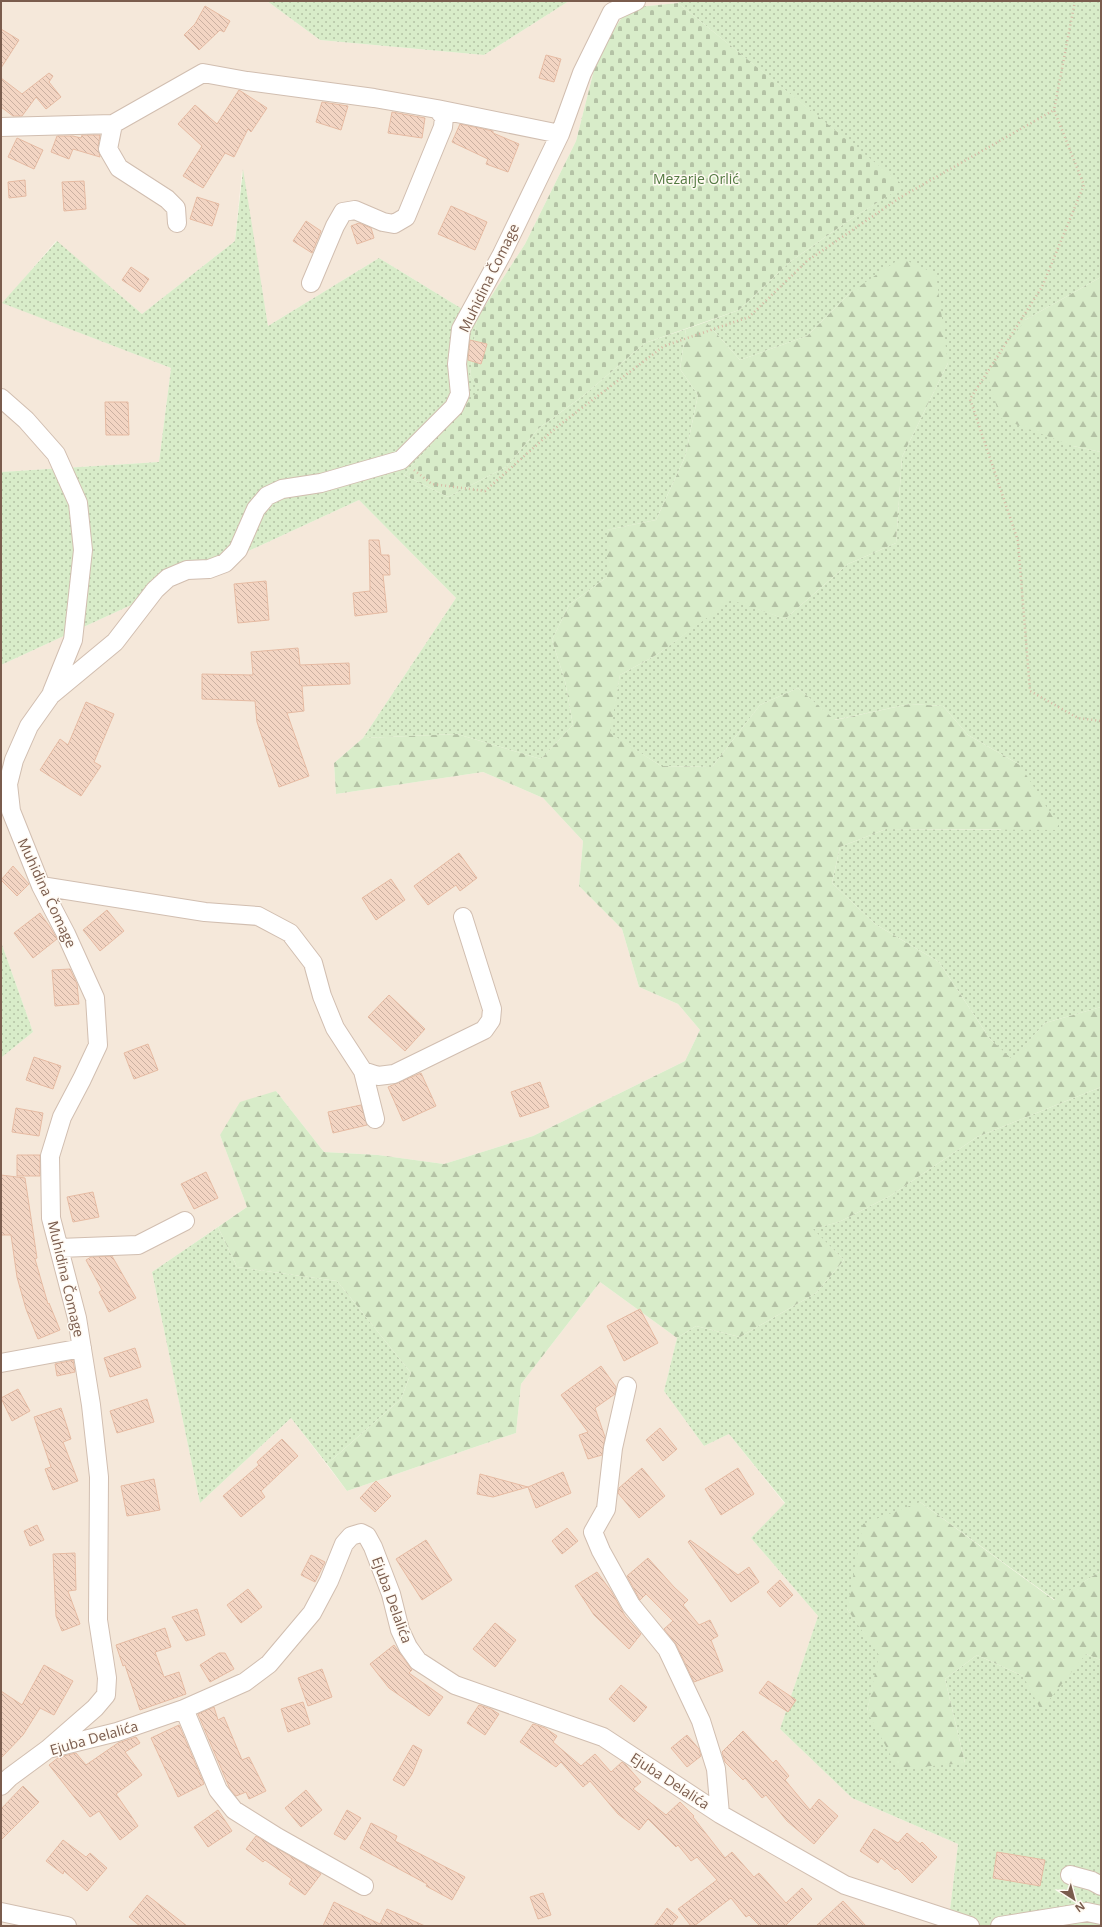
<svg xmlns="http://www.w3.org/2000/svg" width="1102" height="1927" font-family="'Open Sans',sans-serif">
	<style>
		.residential { fill: #f5e8da }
		.grass { fill: url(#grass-dots) }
		.forest { fill: url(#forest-firs) }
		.cemetery { fill: url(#cemetery-stones) }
		.building { fill: url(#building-back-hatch); stroke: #e6bba3 }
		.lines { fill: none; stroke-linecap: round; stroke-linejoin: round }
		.minor-casing { stroke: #d1beb0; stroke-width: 20 }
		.path { stroke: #d9b8a5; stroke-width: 2.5; stroke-dasharray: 1 3; stroke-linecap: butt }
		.minor { stroke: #fff; stroke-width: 18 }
		.labels { text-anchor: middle; stroke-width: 3; stroke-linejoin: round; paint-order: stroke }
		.park-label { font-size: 14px; fill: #537a41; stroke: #fffaf3 }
		.street-label { font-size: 14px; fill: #7a5c4d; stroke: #fffaf3 }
	</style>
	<defs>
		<pattern id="grass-dots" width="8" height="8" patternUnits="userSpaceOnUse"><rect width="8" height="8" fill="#d8ecc9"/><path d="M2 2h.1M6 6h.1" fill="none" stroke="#b4c2a5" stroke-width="1.8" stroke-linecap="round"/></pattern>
		<pattern id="forest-firs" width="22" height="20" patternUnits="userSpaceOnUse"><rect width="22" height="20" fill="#d8ecc9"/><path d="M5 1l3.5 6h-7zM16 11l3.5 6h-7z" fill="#b4c2a5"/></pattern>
		<pattern id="cemetery-stones" width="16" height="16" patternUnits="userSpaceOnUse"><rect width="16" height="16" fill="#d8ecc9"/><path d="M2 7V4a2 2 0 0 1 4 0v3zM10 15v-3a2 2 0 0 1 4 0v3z" fill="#b4c2a5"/></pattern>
		<pattern id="building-back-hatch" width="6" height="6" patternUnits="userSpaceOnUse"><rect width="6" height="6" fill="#f3d5c3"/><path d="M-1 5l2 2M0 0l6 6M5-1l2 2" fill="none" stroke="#cab0a1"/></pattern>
	</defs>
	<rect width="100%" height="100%" fill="#fdf6ec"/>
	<path class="residential" d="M1,1H267L320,40L484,55L569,1H680L678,3L628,8L598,54L576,141L525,244L477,318L379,258L268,326L242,171L235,241L142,314L56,241L3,303L171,368L159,462L1,472Z
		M359,500L456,598L363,738L334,763L336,794L483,772L543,798L583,841L579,886L622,929L639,987L678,1004L700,1030L685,1061L533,1136L444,1164L378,1155L324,1152L276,1091L220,1135L247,1207L152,1272L200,1503L291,1418L347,1491L516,1433L521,1384L600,1282L677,1338L664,1391L704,1446L729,1434L785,1504L751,1538L818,1616L780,1729L852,1798L958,1844L948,1926H1V1066L2,1057L33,1032L1,942V665Z"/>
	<path class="grass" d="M267,1H569L484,55L320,40Z
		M680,1H1101V277L1025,320L1073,446L1101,452V1007L1045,1023L1012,1060L990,1039L939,962L875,924L832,883L840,847L886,829L1001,830L1020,765L968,735L943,706L910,704L834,720L798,688L760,705L712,767L661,766L609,733L620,675L658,654L731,599L785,619L848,564L896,543L902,457L948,363L851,292L807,336L740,360L706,322L739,310L791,261L854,217L903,186L678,3Z
		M243,169L268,326L379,258L477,318L470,375L481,389L404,475L448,497L506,467L539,428L583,396L645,343L686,329L680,369L698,395L685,457L656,520L607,530V577L569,605L552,640L565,681L573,725L541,759L457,734L363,738L456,598L359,500L1,665V472L159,462L171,368L2,303L57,241L142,314L235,241Z
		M1,942L33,1032L2,1057L1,1066Z
		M1101,1087V1571L1055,1600L920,1502L847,1609L880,1655L867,1711L965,1763L945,1679L977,1655L1023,1676L1086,1654L1101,1660V1926H948L958,1844L852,1798L780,1729L818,1616L751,1538L785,1503L729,1434L704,1446L664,1391L677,1338L696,1326L740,1337L816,1293L844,1260L812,1229L839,1222L890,1196L977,1137Z
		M218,1227L237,1267L337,1281L411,1373L401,1399L327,1464L291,1418L200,1503L152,1272Z"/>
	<path class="forest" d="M901,258L936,274L948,363L902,457L896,543L848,564L785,619L731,600L658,654L620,675L610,733L661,766L712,767L760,705L798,688L835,720L910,704L943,706L968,735L1020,765L1061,830L886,829L840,847L832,883L875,924L939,962L990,1039L1012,1059L1045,1023L1101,1007V1087L977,1137L890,1196L839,1222L813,1229L844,1260L816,1293L740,1337L696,1326L677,1338L600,1282L521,1384L516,1433L347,1491L327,1464L401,1399L411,1373L337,1281L237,1267L218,1227L247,1207L220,1135L240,1102L276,1091L324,1152L378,1155L444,1164L533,1136L685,1061L700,1030L678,1004L639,987L622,929L579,886L583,841L543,798L483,772L336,794L334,763L363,738L457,734L541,759L573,725L565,681L552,640L569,605L607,577V530L656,520L685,457L698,395L680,369L686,329L706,322L740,360L807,336L851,292Z
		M1101,277V452L1073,446L1000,418L987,374L1025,320Z
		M920,1502L1054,1600L1101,1571V1660L1086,1654L1041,1710L1023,1676L977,1655L945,1679L965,1763L898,1769L867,1711L879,1655L847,1609L863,1524Z"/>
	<path class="cemetery" d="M678,3L904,186L854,217L791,261L739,310L645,343L583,396L539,428L506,467L448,497L404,475L480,389L470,375L477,318L525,244L576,141L598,54L628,8Z"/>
	<path class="building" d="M205,6L230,21L224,32L220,30L199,50L184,35L195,24Z
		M1,29L19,40L1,68Z
		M546,55L561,59L554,82L539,78Z
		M49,73L53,76L49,82L61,97L46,109L36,97L22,116H13L1,107V78L22,94Z
		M239,90L267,108L251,132L248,129L234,157L225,153L203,188L183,176L202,146L178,124L195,105L217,124Z
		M322,102L348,106L341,130L316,122Z
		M392,112L425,118L422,138L388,133Z
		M460,124L493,131V133L519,144L508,172L486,164L488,159L452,142Z
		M82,135H100L98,147L100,157L73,149L69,159L51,152L57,136H73L81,138Z
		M17,138L43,150L34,169L8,157Z
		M25,180L26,196L9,198L8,182Z
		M84,181L86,209L64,211L62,182Z
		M197,197L219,204L212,226L190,219Z
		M451,206L487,222L475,250L438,234Z
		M306,221L321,231L312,253L293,241Z
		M359,223L371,228L374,238L357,244L351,226Z
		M131,267L149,279L140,292L122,280Z
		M470,340L487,344L481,364L468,360Z
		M105,402H128L129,435H106Z
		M369,540H379L381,555H389L390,575H383L387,612L355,616L353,593L370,591Z
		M266,581L269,620L238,623L234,584Z
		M298,648L300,665L349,663L350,684L302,686L304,711L287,713L309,776L279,787L257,722L255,701L202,699V674L253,675L251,652Z
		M86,702L114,714L94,762L101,766L81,796L40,770L60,739L68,745Z
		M459,853L477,878L460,891L456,885L428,905L414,886Z
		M13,866L29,884L17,896L1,880Z
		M391,879L405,900L376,920L362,898Z
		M107,910L124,931L100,951L83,930Z
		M40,913L50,927L57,939L33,958L14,933Z
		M70,969L77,984L79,1004L55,1006L52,970Z
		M389,995L425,1029L405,1051L368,1017Z
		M148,1044L158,1070L134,1079L124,1053Z
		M34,1057L61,1066L53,1089L26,1080Z
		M421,1073L436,1106L403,1121L388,1087Z
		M540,1082L549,1107L520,1117L511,1092Z
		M361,1105L367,1125L333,1133L328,1112Z
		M16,1108L43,1113L39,1136L12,1132Z
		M17,1155H40V1176H17Z
		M206,1172L218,1198L194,1209L181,1184Z
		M1,1175L25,1178L37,1258L35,1259L48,1304L49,1303L60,1330L38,1339L26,1309L17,1277L11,1235H1Z
		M93,1192L99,1217L73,1222L67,1197Z
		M112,1256L136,1298L109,1312L99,1292L102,1290L86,1260L91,1257Z
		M640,1309L658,1343L624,1361L607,1326Z
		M135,1348L141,1367L110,1377L104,1358Z
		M73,1360L75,1372L57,1376L55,1364Z
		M601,1366L616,1387L615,1394L595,1408L605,1437L602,1455L588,1459L579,1435L588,1432L561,1395Z
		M18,1389L30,1411L12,1421L1,1398Z
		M147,1399L154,1422L117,1433L110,1411Z
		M61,1408L71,1439L63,1442L78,1481L53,1490L45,1469L51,1467L34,1417Z
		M660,1428L677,1449L663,1461L646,1440Z
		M282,1439L298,1456L261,1491L265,1497L241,1517L223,1496L259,1465L257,1462Z
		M642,1468L665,1496L639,1518L618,1493L619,1488Z
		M738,1468L754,1494L721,1515L705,1489Z
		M563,1472L571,1493L536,1508L528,1487Z
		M480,1474L528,1487L493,1497L477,1494Z
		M154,1479L160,1510L127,1516L121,1486Z
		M376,1481L391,1496L375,1512L360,1498Z
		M37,1525L44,1540L30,1546L24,1531Z
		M567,1528L578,1541L562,1554L552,1541Z
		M426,1540L452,1580L422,1600L396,1559Z
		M690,1540L738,1575L749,1567L759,1582L731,1602L688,1542Z
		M75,1553L76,1590L68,1591L80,1624L62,1631L56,1616L53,1554Z
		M311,1555L325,1562L315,1582L301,1575Z
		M648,1558L674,1587L688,1600L683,1605L699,1625L710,1620L718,1636L711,1640L723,1671L694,1682L676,1644L664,1629L673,1621L646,1594L640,1600L627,1576Z
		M597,1572L611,1591L625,1616L641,1634L629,1649L594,1615L575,1586Z
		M780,1580L793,1595L780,1607L767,1592Z
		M248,1589L262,1607L241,1623L227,1605Z
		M197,1609L205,1635L186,1641L172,1617Z
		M495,1623L516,1640L495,1667L473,1649Z
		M165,1628L171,1647L155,1652L164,1677L179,1672L186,1694L140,1710L125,1665L123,1666L116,1645Z
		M394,1645L412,1670L409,1673L443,1697L429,1716L389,1688L370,1664Z
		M219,1653H225L234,1669L210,1682L200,1665Z
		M44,1665L73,1681L54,1715L40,1708L23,1735L1,1758V1691L22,1705Z
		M322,1669L332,1697L308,1706L298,1678Z
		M768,1681L796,1700L788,1712L759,1693Z
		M621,1685L647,1707L634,1722L609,1699Z
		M303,1702L310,1724L288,1732L281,1709Z
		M479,1705L491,1709L499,1714L485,1735L467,1723Z
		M214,1707L218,1720L224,1717L242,1760L249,1757L266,1791L249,1799L246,1792L236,1796L230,1789L198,1714Z
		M533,1724L545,1728L557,1736L553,1742L581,1766L595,1754L611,1772L622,1762L626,1765L641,1782L633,1789L666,1815L680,1802L694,1816L693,1817L725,1858L732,1852L754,1877L759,1873L786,1903L802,1888L812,1899L785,1926H760L749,1915L746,1917L731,1898L694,1926H691L678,1909L717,1880L697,1857L691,1861L678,1845L676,1847L648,1819L639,1830L618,1814L590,1781L583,1787L561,1762L556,1767L520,1742Z
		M179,1725L204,1784L178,1797L151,1738Z
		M743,1731L773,1763L776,1760L789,1776L785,1780L810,1810L819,1799L838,1816L814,1844L787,1821L766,1795L762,1798L745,1778L743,1780L725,1762L722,1752Z
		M687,1735L699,1749L701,1756L687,1767L671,1748Z
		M136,1737L140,1743L125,1752L142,1775L116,1794L138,1826L120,1840L99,1811L90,1817L49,1765L59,1757L76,1753L86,1765L118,1743Z
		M413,1745L422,1750L412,1774L404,1786L393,1780Z
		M23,1786L39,1802L1,1840V1809Z
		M306,1790L322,1810L301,1827L285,1808Z
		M218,1810L232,1831L208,1847L194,1827Z
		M347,1810L361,1818L345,1840L334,1834Z
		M371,1823L397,1836L395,1841L465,1877L452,1900L426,1886L427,1884L360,1848Z
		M874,1829L898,1843L907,1833L920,1844L922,1842L937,1857L912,1883L897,1868L895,1870L881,1858L878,1863L860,1851Z
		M256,1836L321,1874L305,1895L289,1884L292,1879L265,1860L263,1862L246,1849Z
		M63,1840L86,1857L90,1853L107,1868L87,1891L64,1871L63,1874L46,1861Z
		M997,1852L1045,1860L1040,1886L993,1878Z
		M543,1893L551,1915L538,1919L530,1897Z
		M147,1895L187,1926H140L129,1917Z
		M843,1901L866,1926H816Z
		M334,1902L380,1924L387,1909L425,1926H323Z
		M667,1908L678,1917L671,1926H654Z"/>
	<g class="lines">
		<defs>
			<path id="minor" d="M437,109L560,134
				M113,124L203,73L247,81L374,98L437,109L444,117L443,127L406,217L394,224L383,222L355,210L343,212L335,226L311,283
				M1,127L113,124L108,149L119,168L167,199L176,208L177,223
				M1,398L26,420L56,454L78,503L83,550L73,640L52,692
				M41,886L205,912L258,916L290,933L313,963L322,996L335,1028L363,1071L375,1119
				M363,1071L378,1076L394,1074L484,1030L491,1020L492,1009L463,917
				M59,1248L138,1245L185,1221
				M1,1363L82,1348
				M627,1386L613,1448L606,1509L593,1532L601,1551L631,1605L667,1649L701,1721L716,1769L720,1814
				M184,1709L218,1790L234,1810L277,1837L364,1886
				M48,1749L95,1708L106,1695L107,1678L98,1620L99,1477L91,1405L77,1318L51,1218L50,1156L62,1117L82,1079L98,1045L95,998L66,934L41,886L11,811L8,784L14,760L29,726L51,695L115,642L155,590L168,578L187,570L209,569L225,563L238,550L256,509L267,496L282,489L321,483L401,460L454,407L460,394L457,364L461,329L502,254L560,134L582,73L612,12L636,1
				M1,1786L10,1777L48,1749L117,1732L184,1709L245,1682L269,1664L312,1613L329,1581L344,1544L351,1536L361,1533L367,1536L373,1547L391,1594L400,1630L408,1647L418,1661L455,1685L603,1737L720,1814L845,1885L970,1926
				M1070,1875L1092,1881L1101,1886
				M1,1912L67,1926
				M1000,1926L1087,1912L1101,1915"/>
		</defs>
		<use href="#minor" class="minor-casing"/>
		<path class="path" d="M1075,1L1054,110L1084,185L1042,287L970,399L1018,541L1030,691L1078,718L1101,721
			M414,470L432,484L485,491L558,426L664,346L749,317L807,261L901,197L1054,110"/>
		<use href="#minor" class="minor"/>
	</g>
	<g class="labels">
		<g class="park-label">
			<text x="696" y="184">Mezarje Orlić</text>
		</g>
		<g class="street-label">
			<text transform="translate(489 278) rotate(-64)" y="5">Muhidina Čomage</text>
			<text transform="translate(47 893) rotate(65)" y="5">Muhidina Čomage</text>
			<text transform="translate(66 1279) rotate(77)" y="5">Muhidina Čomage</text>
			<text transform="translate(392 1600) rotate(70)" y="5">Ejuba Delalića</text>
			<text transform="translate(94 1738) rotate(-16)" y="5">Ejuba Delalića</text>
			<text transform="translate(670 1781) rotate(33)" y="5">Ejuba Delalića</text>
		</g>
	</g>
	<rect width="1102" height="1927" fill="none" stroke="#7a5c4d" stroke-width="4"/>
	<g transform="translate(1074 1899) rotate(144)" stroke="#fffaf3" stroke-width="3" paint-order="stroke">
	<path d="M0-3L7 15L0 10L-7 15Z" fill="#7a5c4d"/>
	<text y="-6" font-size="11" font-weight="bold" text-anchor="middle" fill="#7a5c4d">N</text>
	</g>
</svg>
